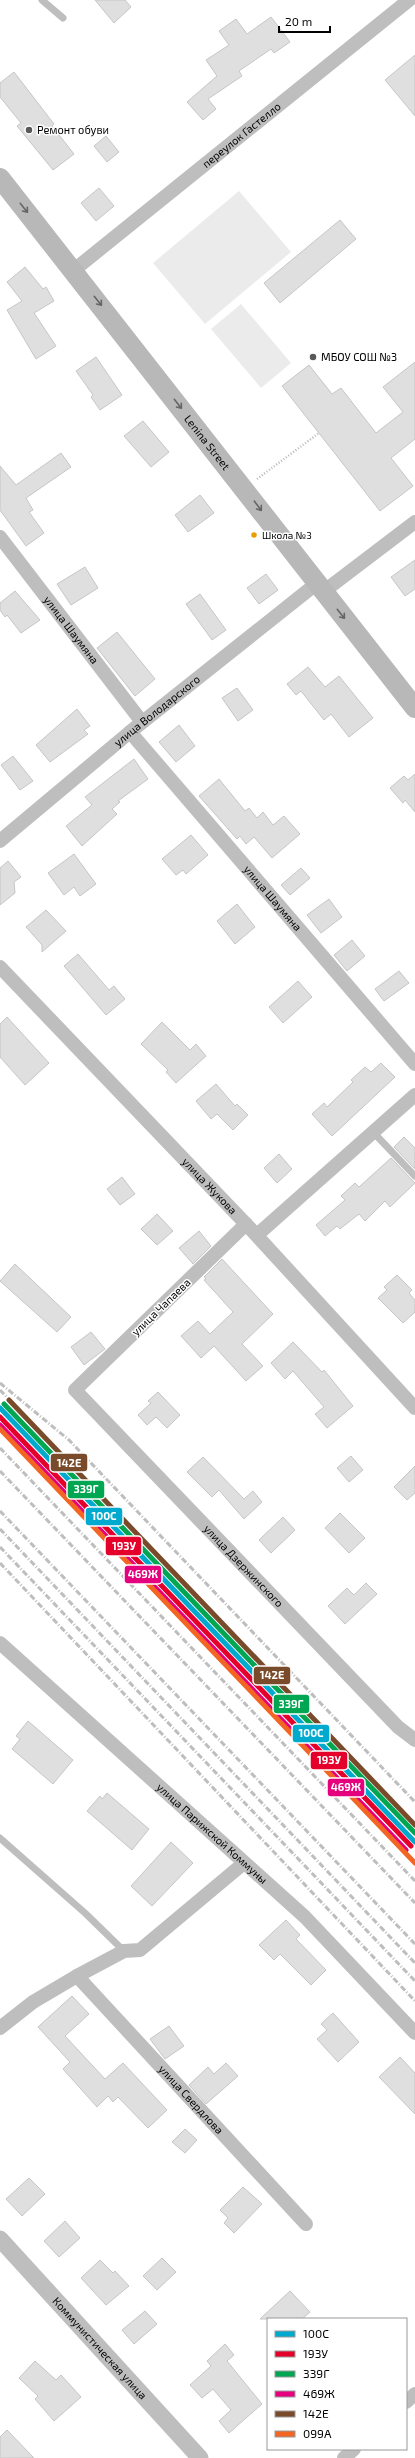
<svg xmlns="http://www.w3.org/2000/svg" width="415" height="2458" font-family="'Exo 2',sans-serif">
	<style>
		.green { fill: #ebebeb }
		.building { fill: #dfdfdf; stroke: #c6c6c6 }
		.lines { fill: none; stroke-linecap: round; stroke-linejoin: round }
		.path { stroke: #b9b9b9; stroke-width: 2.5; stroke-dasharray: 1 2; stroke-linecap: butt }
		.service { stroke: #bebebe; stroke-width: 7 }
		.minor { stroke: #bebebe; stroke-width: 14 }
		.tertiary { stroke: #bebebe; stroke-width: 17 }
		.secondary { stroke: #b8b8b8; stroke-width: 20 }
		.rail { stroke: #bebebe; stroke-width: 3; stroke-dasharray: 6 2 1 2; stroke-linecap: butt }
		.rail-1-casing { stroke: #fff; stroke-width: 8 }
		.rail-2-casing { stroke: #fff; stroke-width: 8 }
		.rail-3-casing { stroke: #fff; stroke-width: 8 }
		.rail-4-casing { stroke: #fff; stroke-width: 8 }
		.rail-5-casing { stroke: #fff; stroke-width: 8 }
		.rail-6-casing { stroke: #fff; stroke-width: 8 }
		.rail-1 { stroke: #00a9ce; stroke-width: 5 }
		.rail-2 { stroke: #e4002b; stroke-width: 5 }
		.rail-3 { stroke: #00a651; stroke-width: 5 }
		.rail-4 { stroke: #e5007d; stroke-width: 5 }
		.rail-5 { stroke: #7a4b2a; stroke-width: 5 }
		.rail-6 { stroke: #f26522; stroke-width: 5 }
		.oneway { stroke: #656565 }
		.poi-dot { fill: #595959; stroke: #fff; stroke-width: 1.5 }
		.bus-dot { fill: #eb9e00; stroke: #fff; stroke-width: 1.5 }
		.labels { text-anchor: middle; stroke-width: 3; stroke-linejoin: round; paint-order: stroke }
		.bus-label { font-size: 10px; fill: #000; stroke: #fff; text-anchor: start }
		.poi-label { font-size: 11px; fill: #000; stroke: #fff; text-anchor: start }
		.street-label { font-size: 11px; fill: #000; stroke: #fff }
		.line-badge { stroke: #fff; stroke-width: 1.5 }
		.badge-label { font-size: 11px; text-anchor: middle; font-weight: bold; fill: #fff }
	</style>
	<rect width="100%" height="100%" fill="#fff"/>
	<path class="green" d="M239,191L291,252L205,324L153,263Z
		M241,304L291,363L261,388L211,329Z"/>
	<path class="building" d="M95,0H125L131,7L114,23Z
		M271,17L290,42L274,53L271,49L239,71L242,76L208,99L216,109L203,120L187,102L217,76L206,60L229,45L219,31L236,19L247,34Z
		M415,55V116L385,80Z
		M14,72L54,124L52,126L74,154L53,170L17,126L21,123L0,97V83Z
		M106,136L119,152L107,162L94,146Z
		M99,188L114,206L96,221L81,203Z
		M340,220L356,239L280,303L264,283Z
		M25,267L43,289L46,287L54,301L34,313L56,346L36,359L7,310L22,301L7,282Z
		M96,357L122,395L100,410L91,397L93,395L76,371Z
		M415,362V439L391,458L413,486L380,511L282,386L309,365L332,394L341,388L376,433L403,412L383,387Z
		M143,421L169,452L151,467L124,436Z
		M61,453L71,467L26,498L33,510L29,512L44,533L26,546L0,510V466L16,485Z
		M200,495L214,513L188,532L175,515Z
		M415,560V589L405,596L391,577Z
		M85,567L98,588L71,605L57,584Z
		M266,574L278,590L259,604L247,588Z
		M15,591L40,620L21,633L7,615L5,617L0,610V603Z
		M200,594L226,630L212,640L186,604Z
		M117,632L155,679L135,696L97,648Z
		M308,667L325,687L339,676L373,718L349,737L331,714L324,720L301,691L296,695L287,684Z
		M237,688L253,710L238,721L222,698Z
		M77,709L90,726L84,730L88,734L50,762L36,745Z
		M179,725L195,746L176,762L159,742Z
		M13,756L33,781L20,790L1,765Z
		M134,759L148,779L118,801L120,802L112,809L117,814L82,846L66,826L92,805L85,797Z
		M415,774V812L405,800L403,803L390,788L404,776L408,780Z
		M219,779L245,811L249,808L257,818L263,812L273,825L284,816L300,834L272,858L254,837L246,844L240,836L237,839L199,796Z
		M191,835L208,855L186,874L183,870L176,875L162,859Z
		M74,854L96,884L80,896L74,887L64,895L48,873Z
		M8,861L21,877L14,882L15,893L0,905V868Z
		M301,868L310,878L290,895L281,885Z
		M329,899L342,917L321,933L307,915Z
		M237,904L255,927L235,944L217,921Z
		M46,910L66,931L42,952V945L26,927Z
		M352,940L365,956L347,971L334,955Z
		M78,954L109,990L114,986L125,999L106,1015L64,966Z
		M399,971L409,983L384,1001L375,989Z
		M298,981L312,997L283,1023L269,1007Z
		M7,1017L49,1063L25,1085L0,1057V1024Z
		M162,1022L190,1050L196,1044L206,1056L176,1083L166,1072L168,1070L141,1044Z
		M381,1063L395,1077L332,1136L312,1114L324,1103L327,1107L353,1082L351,1080L365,1067L371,1072Z
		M216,1084L235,1106L237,1104L248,1115L233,1130L217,1114L211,1119L196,1101Z
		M404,1137L415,1148V1169L394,1147Z
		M279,1154L292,1169L277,1183L264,1168Z
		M391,1158L415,1183L390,1207L385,1201L365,1221L359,1214L340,1229L337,1226L325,1236L316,1225L345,1200L341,1196L355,1183L359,1187Z
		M122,1177L135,1194L120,1205L107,1189Z
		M157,1214L173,1231L157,1245L141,1229Z
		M199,1231L211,1246L193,1264L179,1248Z
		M222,1259L273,1314L242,1344L263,1366L246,1381L214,1346L201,1358L181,1336L198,1321L210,1334L233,1312L204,1280L206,1279L204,1277Z
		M15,1264L71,1317L57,1332L0,1281Z
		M397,1275L412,1290L409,1293L415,1300V1312L403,1323L378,1298L387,1290L384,1287Z
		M91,1332L105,1349L84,1365L71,1347Z
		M293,1342L322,1372L324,1370L353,1406L327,1428L315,1414L324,1407L293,1371L285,1379L271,1363Z
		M158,1392L180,1415L167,1428L156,1417L147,1425L138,1415L151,1403L148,1401Z
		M351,1456L363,1470L349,1482L337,1468Z
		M203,1457L244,1499L253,1491L262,1502L244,1519L219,1490L212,1497L187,1472Z
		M415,1466V1493L407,1500L394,1487Z
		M340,1513L365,1538L349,1553L325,1528Z
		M283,1517L295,1530L271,1553L259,1540Z
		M366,1583L377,1594L345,1624L328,1606L347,1588L354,1595Z
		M28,1721L73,1760L53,1784L12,1749L20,1739L16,1736Z
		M107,1793L149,1829L132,1850L87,1811L100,1796L102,1799Z
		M171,1842L193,1863L152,1906L131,1886Z
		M286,1920L300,1935L296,1939L326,1970L311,1985L280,1954L274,1960L259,1945Z
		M72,1996L89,2014L65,2036L105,2079L123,2063L167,2110L148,2128L118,2097L113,2102L108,2096L97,2107L63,2069L70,2062L38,2027Z
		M333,2013L359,2042L338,2062L317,2039L327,2030L321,2024Z
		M169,2026L184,2046L165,2059L150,2039Z
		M400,2057L415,2073V2114L379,2077Z
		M226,2063L238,2076L206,2104L189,2085L208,2067L214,2074Z
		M185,2129L197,2140L185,2153L172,2142Z
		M29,2178L45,2194L22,2216L6,2199Z
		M243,2187L262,2204L234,2233L224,2223L228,2218L220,2210Z
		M65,2221L80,2238L59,2257L44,2241Z
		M162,2258L176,2272L157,2290L143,2276Z
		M100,2260L113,2273L115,2271L129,2286L106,2305L81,2278Z
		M290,2291L310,2312L302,2319H260Z
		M145,2311L157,2324L134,2344L122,2330Z
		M225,2344L234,2355L227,2361L262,2404L229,2433L219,2421L231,2410L213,2389L202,2398L190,2385L211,2366L207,2361Z
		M35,2361L56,2380L61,2375L81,2397L54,2421L35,2399L38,2396L19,2378Z
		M7,2430L34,2458H0V2437Z"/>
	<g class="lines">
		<path class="path" d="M257,479L319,433"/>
		<path class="service" d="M42,0L63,18
			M373,1132L415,1176
			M0,1838L85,1913L124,1951"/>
		<g class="minor">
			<path id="s1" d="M74,270L409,0"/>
			<path id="s2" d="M0,537L142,722"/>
			<path d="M323,592L415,522"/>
			<path id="s3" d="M130,732L415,1064"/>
			<path id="s4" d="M0,841L130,732L316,584"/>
			<path id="s5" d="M0,967L246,1224L415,1408"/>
			<path id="s6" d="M246,1224L75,1390L398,1727L415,1740"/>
			<path d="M257,1235L415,1095"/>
			<path id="s7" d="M0,1643L305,1917L415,2033"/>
			<path id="s8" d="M77,1976L306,2224"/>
			<path d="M0,2028L33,2002L77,1976L124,1951L140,1950L244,1863"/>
			<path d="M406,2402L415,2394"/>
			<path d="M344,2458L354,2449"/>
		</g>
		<path class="tertiary" id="s9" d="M0,2239L200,2458"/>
		<path class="secondary" id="s10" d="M0,178L415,708"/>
		<path class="rail" d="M0,1383L69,1440L415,1802
			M0,1390L415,1823
			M0,1448L415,1881
			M0,1471L415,1903
			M0,1511L415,1944
			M0,1529L415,1963
			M0,1547L415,1981
			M0,1563L415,2001"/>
		<defs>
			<path id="rail-1" d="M0,1408L415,1842"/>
			<path id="rail-2" d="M0,1417L411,1846"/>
			<path id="rail-3" d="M4,1404L415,1833"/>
			<path id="rail-4" d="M0,1425L406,1850"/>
			<path id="rail-5" d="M9,1400L415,1825"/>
			<path id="rail-6" d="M0,1429L415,1863"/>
		</defs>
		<use href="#rail-1" class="rail-1-casing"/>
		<use href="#rail-2" class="rail-2-casing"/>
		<use href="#rail-3" class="rail-3-casing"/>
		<use href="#rail-4" class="rail-4-casing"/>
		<use href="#rail-5" class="rail-5-casing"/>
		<use href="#rail-6" class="rail-6-casing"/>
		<use href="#rail-1" class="rail-1"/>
		<use href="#rail-2" class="rail-2"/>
		<use href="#rail-3" class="rail-3"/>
		<use href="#rail-4" class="rail-4"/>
		<use href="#rail-5" class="rail-5"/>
		<use href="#rail-6" class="rail-6"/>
	</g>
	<defs><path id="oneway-shaft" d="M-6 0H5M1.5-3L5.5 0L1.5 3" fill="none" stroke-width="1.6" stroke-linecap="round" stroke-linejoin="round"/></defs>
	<g class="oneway">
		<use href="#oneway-shaft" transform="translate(24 208) rotate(51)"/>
		<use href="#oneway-shaft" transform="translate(98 301) rotate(51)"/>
		<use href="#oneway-shaft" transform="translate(178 404) rotate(52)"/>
		<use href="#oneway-shaft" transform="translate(258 506) rotate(53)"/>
		<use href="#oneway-shaft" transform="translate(341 614) rotate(51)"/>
	</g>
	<g class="poi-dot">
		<circle cx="29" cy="130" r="4"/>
		<circle cx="313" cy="357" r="4"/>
	</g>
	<circle class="bus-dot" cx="254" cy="535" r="3.5"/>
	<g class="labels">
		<g class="bus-label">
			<text x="262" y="539">Школа №3</text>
		</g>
		<g class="poi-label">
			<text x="37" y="134">Ремонт обуви</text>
			<text x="321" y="361">МБОУ СОШ №3</text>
		</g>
		<g class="street-label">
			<text dy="4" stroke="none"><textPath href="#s1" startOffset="215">переулок Гастелло</textPath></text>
			<text dy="4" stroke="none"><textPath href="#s10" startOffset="336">Lenina Street</textPath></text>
			<text dy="4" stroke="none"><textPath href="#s2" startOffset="117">улица Шаумяна</textPath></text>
			<text dy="4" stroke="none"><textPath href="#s4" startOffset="204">улица Володарского</textPath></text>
			<text dy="4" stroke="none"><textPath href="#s3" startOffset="219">улица Шаумяна</textPath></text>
			<text dy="4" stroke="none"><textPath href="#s5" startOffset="303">улица Жукова</textPath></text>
			<text transform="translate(161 1307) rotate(-44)" y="4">улица Чапаева</text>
			<text dy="4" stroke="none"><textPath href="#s6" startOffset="482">улица Дзержинского</textPath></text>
			<text dy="4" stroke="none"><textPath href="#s7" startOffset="285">улица Парижской Коммуны</textPath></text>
			<text dy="4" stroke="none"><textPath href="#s8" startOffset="168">улица Свердлова</textPath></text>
			<text dy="4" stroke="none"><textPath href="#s9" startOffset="148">Коммунистическая улица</textPath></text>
		</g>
	</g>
	<g class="line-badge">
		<rect x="50" y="1453" width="38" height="19" rx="4" fill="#7a4b2a"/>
		<rect x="67" y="1480" width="38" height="19" rx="4" fill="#00a651"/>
		<rect x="85" y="1507" width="38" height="19" rx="4" fill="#00a9ce"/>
		<rect x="105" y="1536" width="37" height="20" rx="4" fill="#e4002b"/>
		<rect x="124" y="1565" width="38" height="19" rx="4" fill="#e5007d"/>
		<rect x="253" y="1666" width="38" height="19" rx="4" fill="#7a4b2a"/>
		<rect x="273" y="1694" width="37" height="20" rx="4" fill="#00a651"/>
		<rect x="292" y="1724" width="38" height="19" rx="4" fill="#00a9ce"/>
		<rect x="310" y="1751" width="38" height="19" rx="4" fill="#e4002b"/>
		<rect x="327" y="1778" width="38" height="19" rx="4" fill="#e5007d"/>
	</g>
	<g class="badge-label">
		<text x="69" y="1467">142Е</text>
		<text x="86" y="1493">339Г</text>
		<text x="104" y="1520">100C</text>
		<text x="124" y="1550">193У</text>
		<text x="143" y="1578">469Ж</text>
		<text x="272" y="1679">142Е</text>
		<text x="291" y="1708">339Г</text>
		<text x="311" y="1737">100C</text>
		<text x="329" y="1764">193У</text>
		<text x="346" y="1791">469Ж</text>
	</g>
	<rect x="267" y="2318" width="140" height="132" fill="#ffffff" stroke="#999999"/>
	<rect x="275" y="2331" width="20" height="6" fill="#00a9ce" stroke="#999999"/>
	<text x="303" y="2338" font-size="12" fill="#000000">100C</text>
	<rect x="275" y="2351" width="20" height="6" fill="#e4002b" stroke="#999999"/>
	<text x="303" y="2358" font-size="12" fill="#000000">193У</text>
	<rect x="275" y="2371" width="20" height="6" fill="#00a651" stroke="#999999"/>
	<text x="303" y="2378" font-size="12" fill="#000000">339Г</text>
	<rect x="275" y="2391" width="20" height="6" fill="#e5007d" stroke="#999999"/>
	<text x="303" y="2398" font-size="12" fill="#000000">469Ж</text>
	<rect x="275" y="2411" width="20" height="6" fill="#7a4b2a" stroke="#999999"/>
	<text x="303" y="2418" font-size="12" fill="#000000">142Е</text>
	<rect x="275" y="2431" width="20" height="6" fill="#f26522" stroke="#999999"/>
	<text x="303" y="2438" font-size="12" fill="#000000">099А</text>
	<path d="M279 26v6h51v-6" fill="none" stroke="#000000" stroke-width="2"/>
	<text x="285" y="26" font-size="12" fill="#000000" stroke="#ffffff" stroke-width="3" paint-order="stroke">20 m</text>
</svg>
